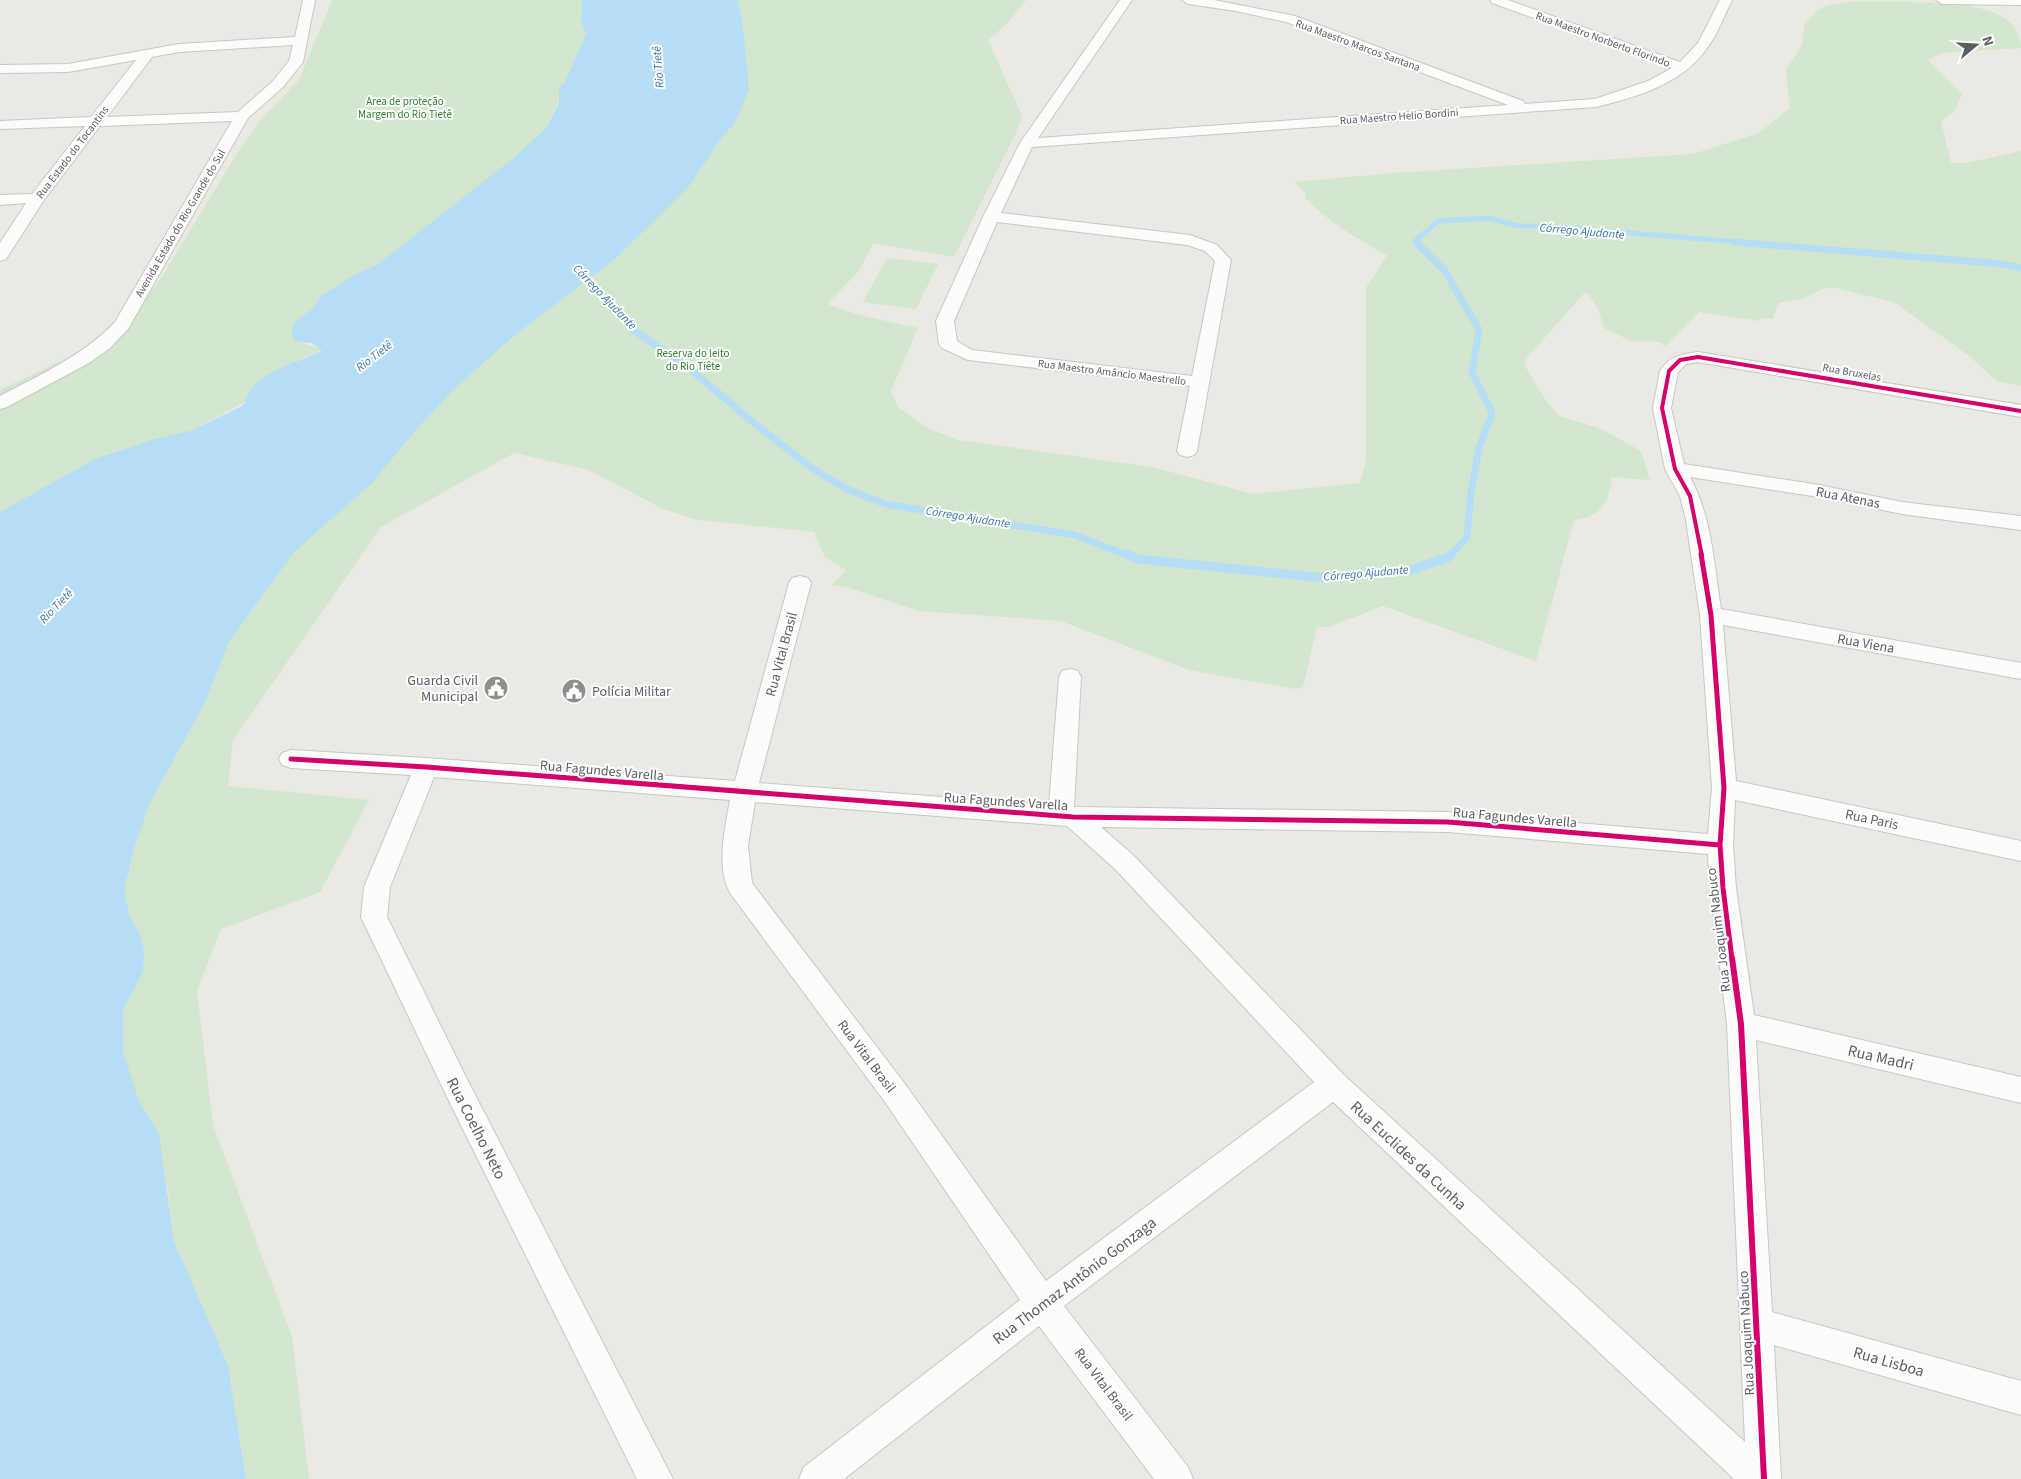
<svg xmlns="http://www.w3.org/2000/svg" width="2021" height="1479" font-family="'Source Sans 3',sans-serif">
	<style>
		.green { fill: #d2e7ce }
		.water { fill: #b6def7 }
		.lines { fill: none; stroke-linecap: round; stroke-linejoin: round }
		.stream-far2 { stroke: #b6def7; stroke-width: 5 }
		.stream-far1 { stroke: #b6def7; stroke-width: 7 }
		.stream { stroke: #b6def7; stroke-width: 9 }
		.minor-casing { stroke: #c7c7c6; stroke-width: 2 }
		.minor { fill: #fcfcfb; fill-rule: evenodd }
		.cycleway-far2-casing { stroke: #fff; stroke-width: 6 }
		.cycleway-far1-casing { stroke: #fff; stroke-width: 8 }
		.cycleway-casing { stroke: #fff; stroke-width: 9 }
		.cycleway-far2 { stroke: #d6006c; stroke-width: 4 }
		.cycleway-far1 { stroke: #d6006c; stroke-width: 5 }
		.cycleway { stroke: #d6006c; stroke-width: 6 }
		.labels { text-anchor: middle; stroke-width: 4; stroke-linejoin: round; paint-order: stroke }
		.far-street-label { font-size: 11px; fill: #5a5e63; stroke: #fff }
		.far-park-label { font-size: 11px; fill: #318231; stroke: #fff }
		.far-water-label { font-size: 12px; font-style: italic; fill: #3775ab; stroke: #fff }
		.street-label { font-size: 14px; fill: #5a5e63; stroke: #fff }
		.poi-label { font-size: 14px; fill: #5a5e63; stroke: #fff; text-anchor: end }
		.near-street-label { font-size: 16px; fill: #5a5e63; stroke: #fff }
	</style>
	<rect width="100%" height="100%" fill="#eae9e4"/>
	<path class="green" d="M332,0H582L581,22L586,34L547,127L510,161L293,340L323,350L299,359L248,400L193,430L114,452L0,513V390L99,342L137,311L163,275L236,155L262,118L299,80Z
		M718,0H1026L1008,23L988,40L1022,116L1016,133L954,257L873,243L859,271L827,304L859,315L918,328L891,391L898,407L927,428L958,440L1152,467L1253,494L1360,483L1366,461V288L1387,255C1356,238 1332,224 1306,199V194L1295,182L1393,173L1693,154L1759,133L1790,108L1786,70L1802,45L1805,23C1811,17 1820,7 1828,5C1853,0 1880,1 1905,2C1941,3 2021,0 2021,48L1941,53L1928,60L1962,94L1956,107L1957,109L1941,121L1951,163H1967L2021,151V386L1997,381L1968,355L1894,302L1831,287L1822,289L1805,298L1778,303L1773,319L1760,318V321L1699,312L1665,346L1660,342L1631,341L1604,328L1599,311L1588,293L1585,292L1524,361L1525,366L1546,401L1559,416L1599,428L1641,451L1650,480L1610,477L1612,480C1607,504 1601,517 1574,520L1536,661L1383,606L1328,627H1317L1303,687L1296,689L1189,670L1061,621L919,611L850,588L832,585L846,570L825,557L814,532L698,520L663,509L589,470L514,453L381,527L233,740L228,786L369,800L320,892L221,929L197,991L213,1125L292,1337L309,1479H246L228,1365L174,1241L167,1184L135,1089L97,1102L53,820Z
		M887,258L938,264L916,309L863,302Z"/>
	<path class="water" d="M582,0H737L742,18L749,90L734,124L722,137L689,186L653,222L615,259L515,335L453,390L415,431L372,483L294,552L230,640L205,702L149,805L134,849L124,890L130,917L140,934L144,950L143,972L123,1010V1052L139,1101L159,1134L174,1241L228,1365L246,1479H0V512L95,459L152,440L193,430L242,406C247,400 248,392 253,386C265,373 306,357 322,351L312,343L293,341L292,329L295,322L313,308L322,295L355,275L378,264L510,161L547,127L559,102V88L565,82L586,34L581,22Z"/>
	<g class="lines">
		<path class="stream-far2" d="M1417,243L1415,241L1438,221L1488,218L1519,226H1548L1750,243"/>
		<path class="stream-far1" d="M1416,242L1445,271L1479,330L1472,372L1492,413L1479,448L1471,492L1467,537L1450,556
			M1735,242L2003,264L2021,268
			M581,272L632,329L689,368L755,424L813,469L847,489L885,504L1075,535L1129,556"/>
		<path class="stream" d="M1126,554L1138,559L1325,578L1410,570L1449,557L1451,554"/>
		<defs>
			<path id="minor" d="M303,0H315L303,62L283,87L248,118L128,329L110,348L89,363L7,407L0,409V396C41,374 83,356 115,322L232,121L100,126L44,200L6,259L0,261V243L26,203L0,205V195L32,194L85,126L0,129V121L91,117L136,60L68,72L0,73V65L68,64L179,44L295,37ZM293,45L289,61L273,81L238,112L107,117L152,57L179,52Z
				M1120,0H1132L1038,138L1508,105L1286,22L1236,11L1188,4L1182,0H1214L1295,16L1523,101L1525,104L1595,99L1648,81L1672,68L1492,3L1490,0H1508L1680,62L1698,43L1720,0H1732C1724,16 1718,34 1707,48C1683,84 1636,97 1596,107L1032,147L1001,213L1190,235L1217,245L1231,260L1197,451L1194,455L1187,457L1180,455L1177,451L1190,386L968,360L942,348L939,344L936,321L983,217L1020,143ZM997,222L1187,245L1205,251L1215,261L1192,376L972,350L957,341L954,321Z
				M1936,0H2021V5L1942,4Z
				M1698,352L2021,405V417L1698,362L1686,364L1678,372L1671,408L1684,464L1819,485L1902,502L2021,516V530L1902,514L1819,497L1690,477C1712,517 1714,565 1721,609L2021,663V679L1723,625L1736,781L2021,841V861L1735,800L1733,845L1736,888L1754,1015L2021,1077V1103L1756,1040L1772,1312L2021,1381V1415L1774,1345L1781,1479H1734L1333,1102L1064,1306L1188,1467L1193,1479H1154L1039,1326L844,1479H799L804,1467L1020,1300L885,1102L730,893C716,867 725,828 730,800L434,777L390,887L387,917L467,1079L673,1479H637L447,1097L361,917L364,887L411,775L291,768L282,765L279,759L282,753L291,750L426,758L735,781L789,583L792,578L800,576L808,578L811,583L759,783L1049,805L1059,677L1062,671L1070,669L1078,671L1081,677L1074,807L1448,812L1708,834L1712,788L1700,615L1686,520L1680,496L1665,469L1653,408L1660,371C1671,355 1680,355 1698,352ZM755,802L1067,826L1115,869L1314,1082L1046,1281L905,1084L752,883L748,846ZM1101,827L1448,832L1708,854L1710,888L1727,1024L1745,1442L1344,1075L1133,855Z"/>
		</defs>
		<use href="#minor" class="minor-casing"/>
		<use href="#minor" class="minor"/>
		<defs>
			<path id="cycleway-far2" d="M1702,556L1690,496L1675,469L1662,408L1669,371L1680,360L1698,357L2021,411"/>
			<path id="cycleway-far1" d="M1701,554L1711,615L1724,788L1720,845L1723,888L1732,959
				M291,759L426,767L1073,817L1448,822L1720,845"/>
			<path id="cycleway" d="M1732,958L1741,1024L1764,1479"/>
		</defs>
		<use href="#cycleway-far2" class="cycleway-far2-casing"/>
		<use href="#cycleway-far1" class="cycleway-far1-casing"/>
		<use href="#cycleway" class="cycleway-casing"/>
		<use href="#cycleway-far2" class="cycleway-far2"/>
		<use href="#cycleway-far1" class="cycleway-far1"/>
		<use href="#cycleway" class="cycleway"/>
	</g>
	<defs>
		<symbol id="civic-disc" viewBox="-11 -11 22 22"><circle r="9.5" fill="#8c8f90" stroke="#fff"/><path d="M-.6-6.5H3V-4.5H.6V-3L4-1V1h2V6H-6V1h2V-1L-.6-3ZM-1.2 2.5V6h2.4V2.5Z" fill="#fff"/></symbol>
	</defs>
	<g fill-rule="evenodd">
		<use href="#civic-disc" x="482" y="674" width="28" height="28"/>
		<use href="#civic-disc" x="560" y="677" width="28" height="28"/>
	</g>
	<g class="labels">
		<g class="far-street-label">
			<text transform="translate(1603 39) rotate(20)" y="4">Rua Maestro Norberto Florindo</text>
			<text transform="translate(1358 45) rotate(20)" y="4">Rua Maestro Marcos Santana</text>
			<text transform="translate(1399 116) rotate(-4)" y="4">Rua Maestro Helio Bordini</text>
			<text transform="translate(72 152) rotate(-53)" y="4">Rua Estado do Tocantins</text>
			<text transform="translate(180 223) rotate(-60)" y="4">Avenida Estado do Rio Grande do Sul</text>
			<text transform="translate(1112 372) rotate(7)" y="4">Rua Maestro Amâncio Maestrello</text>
			<text transform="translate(1852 372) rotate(10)" y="4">Rua Bruxelas</text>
		</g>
		<g class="far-park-label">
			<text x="405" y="105">Area de proteção<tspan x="405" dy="13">Margem do Rio Tietê</tspan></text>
			<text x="693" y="357">Reserva do leito<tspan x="693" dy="13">do Rio Tiête</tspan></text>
		</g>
		<g class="far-water-label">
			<text transform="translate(658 67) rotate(-95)" y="4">Rio Tietê</text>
			<text transform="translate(1582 231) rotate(5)" y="4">Córrego Ajudante</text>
			<text transform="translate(605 297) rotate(46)" y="4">Córrego Ajudante</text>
			<text transform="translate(374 356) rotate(-38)" y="4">Rio Tietê</text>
			<text transform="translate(968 517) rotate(9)" y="4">Córrego Ajudante</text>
			<text transform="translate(1366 573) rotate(-5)" y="4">Córrego Ajudante</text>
			<text transform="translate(56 606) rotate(-46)" y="4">Rio Tietê</text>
		</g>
		<g class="street-label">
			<text transform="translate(1848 497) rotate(11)" y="5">Rua Atenas</text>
			<text transform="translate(1866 643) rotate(10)" y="5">Rua Viena</text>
			<text transform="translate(781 654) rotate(-75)" y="5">Rua Vital Brasil</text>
			<text transform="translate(602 770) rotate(5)" y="5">Rua Fagundes Varella</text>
			<text transform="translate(1006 801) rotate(4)" y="5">Rua Fagundes Varella</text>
			<text transform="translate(1515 817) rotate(5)" y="5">Rua Fagundes Varella</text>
			<text transform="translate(1872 819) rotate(12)" y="5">Rua Paris</text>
			<text transform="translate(1718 930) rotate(-97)" y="5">Rua Joaquim Nabuco</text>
			<text transform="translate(867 1056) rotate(53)" y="5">Rua Vital Brasil</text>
			<text transform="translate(1746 1333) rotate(-93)" y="5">Rua Joaquim Nabuco</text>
			<text transform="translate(1104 1384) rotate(53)" y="5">Rua Vital Brasil</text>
		</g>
		<g class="poi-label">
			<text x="478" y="685">Guarda Civil<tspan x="478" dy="16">Municipal</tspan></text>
			<text x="592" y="696" text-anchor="start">Polícia Militar</text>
		</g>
		<g class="near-street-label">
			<text transform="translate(1881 1057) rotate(13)" y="6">Rua Madri</text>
			<text transform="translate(477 1128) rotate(63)" y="6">Rua Coelho Neto</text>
			<text transform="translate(1409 1155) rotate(43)" y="6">Rua Euclides da Cunha</text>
			<text transform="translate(1074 1280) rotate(-37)" y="6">Rua Thomaz Antônio Gonzaga</text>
			<text transform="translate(1889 1361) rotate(16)" y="6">Rua Lisboa</text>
		</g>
	</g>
	<g transform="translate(1976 45) rotate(72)" stroke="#ffffff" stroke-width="4" paint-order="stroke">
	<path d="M0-4L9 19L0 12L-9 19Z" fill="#5a5e63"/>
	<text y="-8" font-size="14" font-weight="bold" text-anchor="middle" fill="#5a5e63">N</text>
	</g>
</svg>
